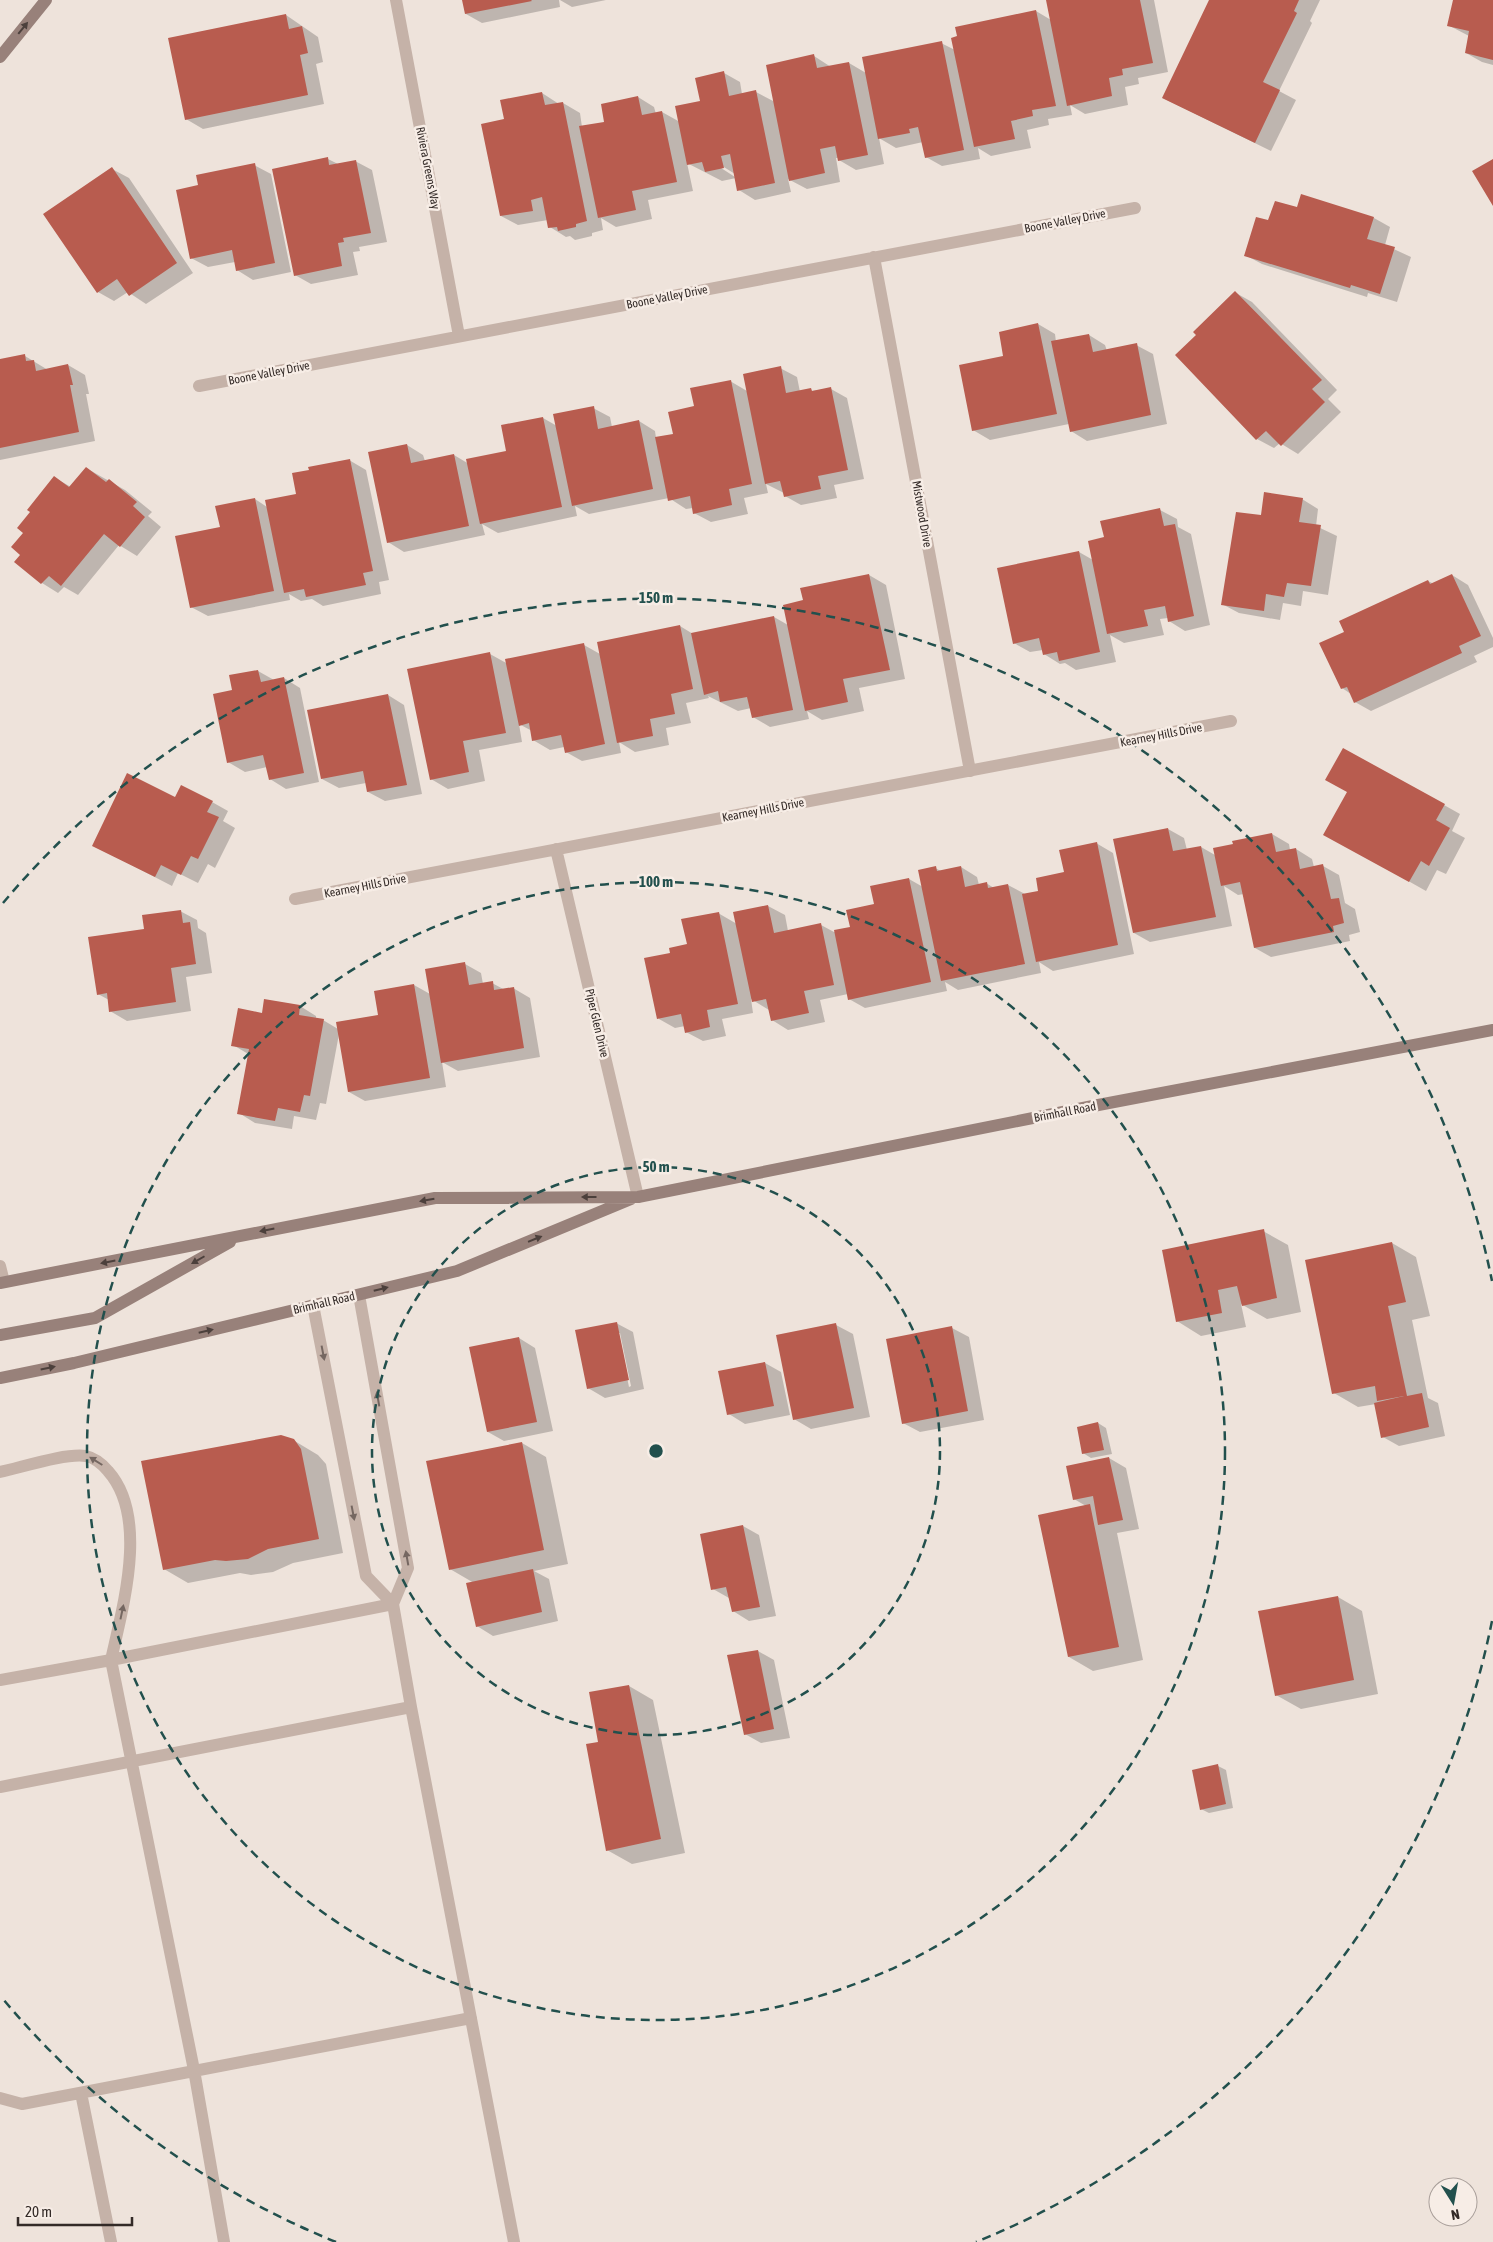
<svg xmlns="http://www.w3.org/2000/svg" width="1493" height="2242" font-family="'Asap Condensed',sans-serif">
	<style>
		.shadow { fill: #0003; fill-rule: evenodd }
		.building { fill: #b85c4f }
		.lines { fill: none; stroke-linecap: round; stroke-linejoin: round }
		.lane { stroke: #c5b2a8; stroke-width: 12 }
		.street { stroke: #c5b2a8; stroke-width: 12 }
		.secondary { stroke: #98817a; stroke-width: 12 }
		.oneway { fill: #4c403c }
		.oneway2 { fill: #756761 }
		.ring { fill: none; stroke: #22504d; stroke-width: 2.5; stroke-dasharray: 9 6 }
		.labels { text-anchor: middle; stroke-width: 5; stroke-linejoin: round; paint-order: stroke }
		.street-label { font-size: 12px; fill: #332a27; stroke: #f7ede6 }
		.centre { fill: #22504d; stroke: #f7ede6; stroke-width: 2.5 }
		.ring-label { font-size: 15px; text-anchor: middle; font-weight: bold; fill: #22504d; stroke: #f7ede6; stroke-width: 5; stroke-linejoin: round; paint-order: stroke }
	</style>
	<rect width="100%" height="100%" fill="#eee3db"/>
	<path class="shadow" d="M463,0H559L560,7L482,23L466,14Z
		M560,0H606L572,7Z
		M1054,0H1154L1168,72L1138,78L1139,84L1125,87L1128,105L1085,114L1070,105L1072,115L1048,119L1049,125L1027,130L1031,148L991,156L978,148L980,159L942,166L926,157L923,142L896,148L879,138L884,164L856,170L839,160V158H836L840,182L807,189L788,179L791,192L755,200L739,190L736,178L722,181L687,163L693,191L648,200L652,219L616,227L601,218L603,230L592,233V236L575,240L570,236L566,237L550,227L548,220L518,225L501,216L506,120L542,93L559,104L563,103L580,113L582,127L605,123L638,97L654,107L656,114L662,112L680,122L701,102L724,73L740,82L742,94L756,92L775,102L814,56L831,67L849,63L866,73L941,43L955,50L1036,11L1051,20ZM719,164L735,174V177L718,166Z
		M1211,0H1320L1310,21L1312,23L1279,91L1296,100L1271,151L1163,98Z
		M1454,0H1493V65L1482,62L1466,53L1469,36L1448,25Z
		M286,15L318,37L323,62L316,64L324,104L203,129L186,119Z
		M328,159L338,164L355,161L372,170L387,242L359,247L360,251L353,252L358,275L311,284L295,275Z
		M254,165L271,174L291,272L253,280L237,270L235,262L208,267L191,258L200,186Z
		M112,169L129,178L193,273L146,304L128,292L114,301L98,292Z
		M1297,209L1374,218L1390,227L1385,245L1411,257L1397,302L1368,293L1367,297L1262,264L1245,255L1269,222Z
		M1236,293L1252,302L1337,390L1328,399L1341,412L1298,454L1280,443L1274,448L1257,439L1198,335Z
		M1038,324L1055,334L1056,342L1089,335L1105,345L1107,351L1136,345L1153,354L1167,424L1087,441L1071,431L1069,424L990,440L973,430L1005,357Z
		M25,356L48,370L68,365L85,375L89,394H86L95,441L0,460V361Z
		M780,368L797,377L800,392L831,389L847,398L864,479L834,485L837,498L801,505L785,496L784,493L766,484L768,493L744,498L748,514L711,522L694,513L693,508L686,509L669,498L589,514L575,506L577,516L498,533L482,524L485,535L404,552L388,542L407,445L423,455L425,461L454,455L469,464L507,452L543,418L557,426L593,408L610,417L612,427L639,421L655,431L656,438L674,435L696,407L730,381L747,391Z
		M349,460L366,470L389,580L379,582L381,594L323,606L312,599L301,601L289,594L290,600L208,616L191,607L221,528L255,499L267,507L298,495Z
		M86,468L125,490L152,512L148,516L161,527L137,556L119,545L78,595L64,587L58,593L42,583L16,562L22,554L25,533L32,512L55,478L71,487Z
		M1302,499L1318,509L1316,526L1337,536L1328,595L1303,591L1301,606L1283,603L1280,620L1239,613L1222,604Z
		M1160,510L1177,519L1178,527L1191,534L1210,625L1185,631L1169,621L1168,618L1160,619L1164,635L1124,643L1110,635L1116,662L1076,670L1065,663L1060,664L1044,654L1043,650L1030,652L1014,643L1079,552L1093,560L1105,538Z
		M869,575L886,585L905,679L859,688L864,711L822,720L807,711L809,719L770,727L753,717L751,708L738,711L708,696L709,698L686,703L691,723L666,728L669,745L635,752L619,742L621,753L582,761L566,752L564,747L550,750L533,740L532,731L519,724L522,742L479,750L485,781L448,789L431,779L490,654L508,664L584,645L600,654L680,626L693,634L774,617L788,625L804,601Z
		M1452,575L1468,585L1493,638V647L1474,656L1477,662L1371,711L1355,702L1351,694L1342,688L1346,633L1428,581L1434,584Z
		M258,671L274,680L284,678L300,688L319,782L286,789L270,779L267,767L245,772L228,762L233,691Z
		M388,695L404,705L422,794L385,801L368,792L366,783L339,788L322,779Z
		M175,799L212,802L228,811L223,821L235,828L215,868L208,864L198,883L178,873L172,886L93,845Z
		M1444,805L1460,814L1452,831L1465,838L1446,874L1437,870L1426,891L1325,834Z
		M1168,829L1184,838L1187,850L1201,847L1215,855L1272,834L1289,844L1290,850L1296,849L1312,859L1314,867L1323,866L1339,875L1345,903L1355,909L1360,932L1349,935L1350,941L1271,957L1255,948L1244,894L1238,895L1224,886L1232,926L1150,942L1134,933Z
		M1096,843L1113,853L1134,954L1053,971L1039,962L1041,973L958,990L945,982L947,991L865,1008L849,999L848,994L820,1000L825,1022L788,1030L772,1020L769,1010L751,999L753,1013L722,1019L726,1036L703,1041L686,1032L685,1026L675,1028L659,1019L672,954L688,945L718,913L737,924L768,906L785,915L788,931L821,925L834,932L851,928L876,905L909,879L923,887L935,868L941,871L961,867L977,877L979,885L986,883L994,888L1008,885L1025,894L1040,892L1066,873Z
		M180,911L197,920L198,928L206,933L212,973L186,977L191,1011L127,1021L110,1011L109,1000L98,994L145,930Z
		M465,964L481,973L483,984L492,983L505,990L513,988L530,998L540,1057L458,1071L442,1062L446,1087L365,1101L349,1092L339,1034L326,1104L320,1103L316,1120L294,1116L292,1129L255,1123L239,1113L250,1055L233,1045L263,1014L265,1000L300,1006L316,1016V1019L323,1020L338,1029L379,1016L414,985L430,994Z
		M1263,1231L1288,1245L1301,1312L1267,1319L1241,1304L1246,1327L1201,1336L1177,1321Z
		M1392,1243L1416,1257L1430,1316L1412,1320L1428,1398L1438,1403L1445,1436L1399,1446L1383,1437L1376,1404L1358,1407L1334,1393Z
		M616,1323L633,1332L644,1389L605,1398L588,1388ZM618,1333H620L631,1386L629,1387Z
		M836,1325L853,1334L870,1417L811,1429L794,1419Z
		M952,1328L969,1337L984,1420L920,1432L903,1423Z
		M519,1338L535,1348L553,1431L504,1441L488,1432Z
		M765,1363L781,1372L790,1415L745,1424L729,1414Z
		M1098,1423L1106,1428L1112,1454L1091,1458L1083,1453Z
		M293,1440L318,1455L326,1464L343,1553L293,1563L273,1572L251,1575L240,1573L188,1583L164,1569Z
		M522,1443L546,1457L568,1564L534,1571L549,1579L558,1621L493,1636L477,1626L474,1583L450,1569Z
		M1109,1458L1126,1468L1139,1529L1117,1533L1143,1660L1093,1671L1069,1657L1086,1506L1074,1499Z
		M743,1526L759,1535L776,1616L749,1621L733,1611L729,1598L713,1589Z
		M1338,1597L1362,1611L1378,1694L1301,1709L1276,1695Z
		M758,1651L774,1660L790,1738L761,1743L745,1734Z
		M629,1686L653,1700L685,1853L632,1864L607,1850L599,1743Z
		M1218,1766L1226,1770L1233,1808L1209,1813L1201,1809Z"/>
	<path class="building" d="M462,0H531L532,1L465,14Z
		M1046,0H1140L1153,63L1122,69L1123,75L1109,78L1112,96L1067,106Z
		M1209,0H1299L1294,11L1297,13L1263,82L1280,90L1255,143L1162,98Z
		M1453,0H1493V60L1465,53L1469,31L1447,26Z
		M1036,10L1056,106L1032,110L1033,116L1011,121L1015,139L974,147L951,38L957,36L955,27Z
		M286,14L289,29L302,26L308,53L300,55L308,95L185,120L168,38Z
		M942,41L964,150L925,158L918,127L909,129L910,133L878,139L862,57Z
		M814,54L817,68L849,62L868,155L838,161L835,146L820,149L825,173L789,181L766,65Z
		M724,71L729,96L756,90L775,183L737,191L730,154L721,156L724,168L705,172L702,162L687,165L675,106L700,101L695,78Z
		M542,92L545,105L563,102L587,221L576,224V227L558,231L557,227L548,228L542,197L531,200L533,211L500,216L481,124L504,119L500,100Z
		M638,96L642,115L662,111L677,182L632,191L636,210L598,218L579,126L604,122L601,104Z
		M328,157L329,165L356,160L371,233L343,238L344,242L338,243L342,266L294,276L272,169Z
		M1493,159V206L1472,171Z
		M255,163L275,263L236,271L232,250L190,259L176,190L198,185L196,175Z
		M112,167L177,263L129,296L117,279L97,293L43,214Z
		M1301,194L1374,217L1367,239L1395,247L1380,294L1351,285L1350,288L1244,256L1256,217L1268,220L1275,201L1297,207Z
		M1235,291L1322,380L1312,389L1325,402L1281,446L1266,431L1256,440L1175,355L1196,335L1193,332Z
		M1038,323L1057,414L972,431L959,365L1003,356L999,332Z
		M1089,334L1093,352L1137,343L1151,415L1070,432L1051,341Z
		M25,354L26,361L34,360L36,371L68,364L73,385H70L79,432L0,448V359Z
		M781,366L786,393L811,388L812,391L831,387L848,470L818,476L821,489L784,497L780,481L765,484L743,374Z
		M731,380L752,484L729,489L732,505L693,514L690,496L668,501L655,437L673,434L668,412L694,406L690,388Z
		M594,406L598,429L639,420L653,489L572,506L553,414Z
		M543,417L562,507L480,524L466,459L506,451L501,425Z
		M407,444L411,463L454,454L469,526L387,543L368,452Z
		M350,459L373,571L363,573L366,585L306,597L304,589L284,593L265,500L296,494L292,473L309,470L308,467Z
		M86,467L106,482L109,479L137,502L133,506L145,517L120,547L104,534L61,586L49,576L41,584L14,562L20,555L11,547L23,533L17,528L30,512L27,510L54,476L69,487Z
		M1264,492L1303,498L1299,522L1321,525L1311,586L1287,583L1284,597L1266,594L1264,611L1221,605L1236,512L1261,515Z
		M255,498L274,591L190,608L175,536L220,527L215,506Z
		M1160,508L1164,526L1175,524L1194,616L1168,622L1165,606L1144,610L1148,626L1107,634L1088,541L1104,537L1100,521Z
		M1079,551L1100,652L1059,661L1057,652L1043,655L1039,638L1013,644L997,568Z
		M869,574L890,670L843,679L848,702L805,711L783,605L803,600L800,588Z
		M1452,574L1481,636L1459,646L1462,653L1354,703L1347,687L1341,689L1319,643L1344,632L1339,621L1428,580L1430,584Z
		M774,616L793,710L752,718L747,697L720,702L718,691L704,695L691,633Z
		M680,625L693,689L671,694L675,714L650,719L653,736L617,743L597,642Z
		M584,643L605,744L565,753L561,735L532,741L529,723L519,726L505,659Z
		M490,652L506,733L463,741L469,772L430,780L407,669Z
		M258,670L261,682L284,677L304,773L269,780L263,755L227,763L213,694L232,690L229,675Z
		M388,694L407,785L367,792L363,771L321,779L307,710Z
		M1343,748L1445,804L1436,820L1450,828L1429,866L1421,861L1409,882L1323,835L1347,792L1325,780Z
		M127,773L175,797L181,785L213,801L207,812L219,817L198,859L191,856L181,875L161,865L155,877L92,846Z
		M1168,828L1173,851L1201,846L1216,917L1133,933L1113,839Z
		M1272,833L1276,852L1296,848L1300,869L1323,864L1331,899L1339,898L1344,923L1333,926L1334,932L1254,948L1240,882L1221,886L1213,848L1233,844L1232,841Z
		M1097,842L1118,945L1036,962L1022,894L1038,891L1036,878L1064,872L1059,850Z
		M936,866L937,871L961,866L965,887L987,882L988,888L1008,884L1025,964L941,981L918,870Z
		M909,878L931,982L848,1000L834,930L850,927L846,910L874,904L870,886Z
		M768,905L774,933L821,923L834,985L804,991L809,1013L771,1021L766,999L752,1002L733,912Z
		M181,910L183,923L190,922L196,964L171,968L176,1002L109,1012L107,993L97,995L88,937L144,929L142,915Z
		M719,912L738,1004L707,1010L710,1027L685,1033L681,1014L657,1019L644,958L670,953L669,948L687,944L681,919Z
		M465,962L469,985L493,981L494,990L514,987L524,1048L441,1063L425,969Z
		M414,984L430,1078L348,1092L336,1022L378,1015L374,991Z
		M264,999L300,1005L299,1015L324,1019L310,1096L304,1095L300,1112L278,1108L275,1121L237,1114L249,1049L231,1046L238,1008L262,1013Z
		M1264,1229L1277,1298L1242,1306L1237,1286L1218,1290L1222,1313L1176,1322L1162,1250Z
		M1392,1242L1406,1302L1388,1306L1407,1396L1422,1393L1429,1427L1381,1438L1374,1403L1404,1396L1377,1401L1375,1386L1332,1394L1305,1260Z
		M617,1322L629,1380L587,1389L575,1330Z
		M836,1323L854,1408L793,1420L776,1335Z
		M952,1326L968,1411L902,1424L886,1339Z
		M519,1337L537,1422L487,1432L469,1347Z
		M765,1362L774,1406L727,1415L718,1371Z
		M1098,1422L1104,1450L1082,1454L1077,1427Z
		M281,1435L294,1439L301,1449L319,1539L268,1549L248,1559L226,1561L215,1560L163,1570L141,1461Z
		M522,1442L544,1550L449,1570L426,1461Z
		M1109,1457L1123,1520L1098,1525L1093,1496L1073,1500L1066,1466Z
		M1090,1504L1119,1647L1068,1657L1038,1515Z
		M743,1525L760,1607L732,1612L726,1587L711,1590L700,1534Z
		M533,1569L542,1612L476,1627L466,1583Z
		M1338,1596L1354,1680L1275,1696L1258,1611Z
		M758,1650L774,1729L744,1735L727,1655Z
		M629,1685L661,1839L606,1851L586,1744L598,1742L589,1692Z
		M1218,1764L1226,1804L1200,1810L1192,1770Z"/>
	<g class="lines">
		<path class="lane" d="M0,1266L4,1282
			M359,1295L408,1568L393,1604L411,1707L514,2242
			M313,1305L366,1576L393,1604
			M0,1472C23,1467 65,1453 86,1456C95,1458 103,1465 108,1471C149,1517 123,1606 111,1660L0,1680
			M0,1787L411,1707
			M81,2093L111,2242
			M0,2098L22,2104L471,2018
			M224,2242L194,2070L111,1660L393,1604"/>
		<path class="street" d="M396,0L459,336
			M874,257L970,771
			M199,386L1135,208
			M556,849L638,1197
			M295,899L1231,721"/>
		<path class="secondary" d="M0,57L46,0
			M0,1283L435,1198L638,1197L1093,1106L1493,1030
			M0,1335L95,1318L230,1242
			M0,1378L74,1363L457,1271L631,1199"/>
	</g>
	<defs><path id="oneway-solid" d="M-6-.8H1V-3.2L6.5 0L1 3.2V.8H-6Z" transform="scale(1.25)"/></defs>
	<g class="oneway">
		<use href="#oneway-solid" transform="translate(23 28) rotate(-51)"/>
		<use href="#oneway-solid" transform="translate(589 1197) rotate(180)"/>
		<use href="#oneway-solid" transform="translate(427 1200) rotate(170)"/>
		<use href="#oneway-solid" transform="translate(267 1230) rotate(169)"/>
		<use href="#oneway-solid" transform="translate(535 1239) rotate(-22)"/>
		<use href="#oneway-solid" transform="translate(198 1260) rotate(150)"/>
		<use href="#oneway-solid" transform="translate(108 1262) rotate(169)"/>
		<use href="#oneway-solid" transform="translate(381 1289) rotate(-14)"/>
		<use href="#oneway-solid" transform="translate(206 1331) rotate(-13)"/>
		<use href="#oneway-solid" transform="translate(48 1368) rotate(-12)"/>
	</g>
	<g class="oneway2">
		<use href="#oneway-solid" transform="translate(323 1353) rotate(79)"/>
		<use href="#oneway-solid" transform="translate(378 1399) rotate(-100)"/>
		<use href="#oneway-solid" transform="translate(96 1461) rotate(-148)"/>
		<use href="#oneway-solid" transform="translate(353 1513) rotate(79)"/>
		<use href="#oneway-solid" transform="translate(407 1558) rotate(-100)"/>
		<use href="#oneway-solid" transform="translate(122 1612) rotate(-78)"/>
	</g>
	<g class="ring">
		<circle cx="656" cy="1451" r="284"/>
		<circle cx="656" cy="1451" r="569"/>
		<path d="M1492 1621A853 853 0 0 1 976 2242M336 2242A853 853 0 0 1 3 1999M3 903A853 853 0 0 1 1492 1281"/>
	</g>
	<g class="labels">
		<g class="street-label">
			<text transform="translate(428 168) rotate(79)" y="4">Riviera Greens Way</text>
			<text transform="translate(1065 221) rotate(-11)" y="4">Boone Valley Drive</text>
			<text transform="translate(667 297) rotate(-11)" y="4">Boone Valley Drive</text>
			<text transform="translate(269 373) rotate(-11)" y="4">Boone Valley Drive</text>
			<text transform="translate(922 514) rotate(80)" y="4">Mistwood Drive</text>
			<text transform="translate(1161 735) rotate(-11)" y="4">Kearney Hills Drive</text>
			<text transform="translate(763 810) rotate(-11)" y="4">Kearney Hills Drive</text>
			<text transform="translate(365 886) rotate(-11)" y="4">Kearney Hills Drive</text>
			<text transform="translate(597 1023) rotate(77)" y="4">Piper Glen Drive</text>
			<text transform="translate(1065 1112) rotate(-11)" y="4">Brimhall Road</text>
			<text transform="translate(324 1303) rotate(-13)" y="4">Brimhall Road</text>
		</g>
	</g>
	<circle cx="656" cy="1451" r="8" class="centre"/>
	<g class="ring-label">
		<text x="656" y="603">150 m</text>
		<text x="656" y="887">100 m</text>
		<text x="656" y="1172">50 m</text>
	</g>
	<g transform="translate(1453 2202) rotate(169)"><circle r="24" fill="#f7ede6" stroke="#a99f9a"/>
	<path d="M0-4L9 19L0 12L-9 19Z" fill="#22504d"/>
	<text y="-8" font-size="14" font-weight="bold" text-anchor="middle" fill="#332a27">N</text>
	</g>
	<path d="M18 2217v8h114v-8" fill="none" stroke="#332a27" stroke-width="2.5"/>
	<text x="25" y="2217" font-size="15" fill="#332a27" stroke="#f7ede6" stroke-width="4" paint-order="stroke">20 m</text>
</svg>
